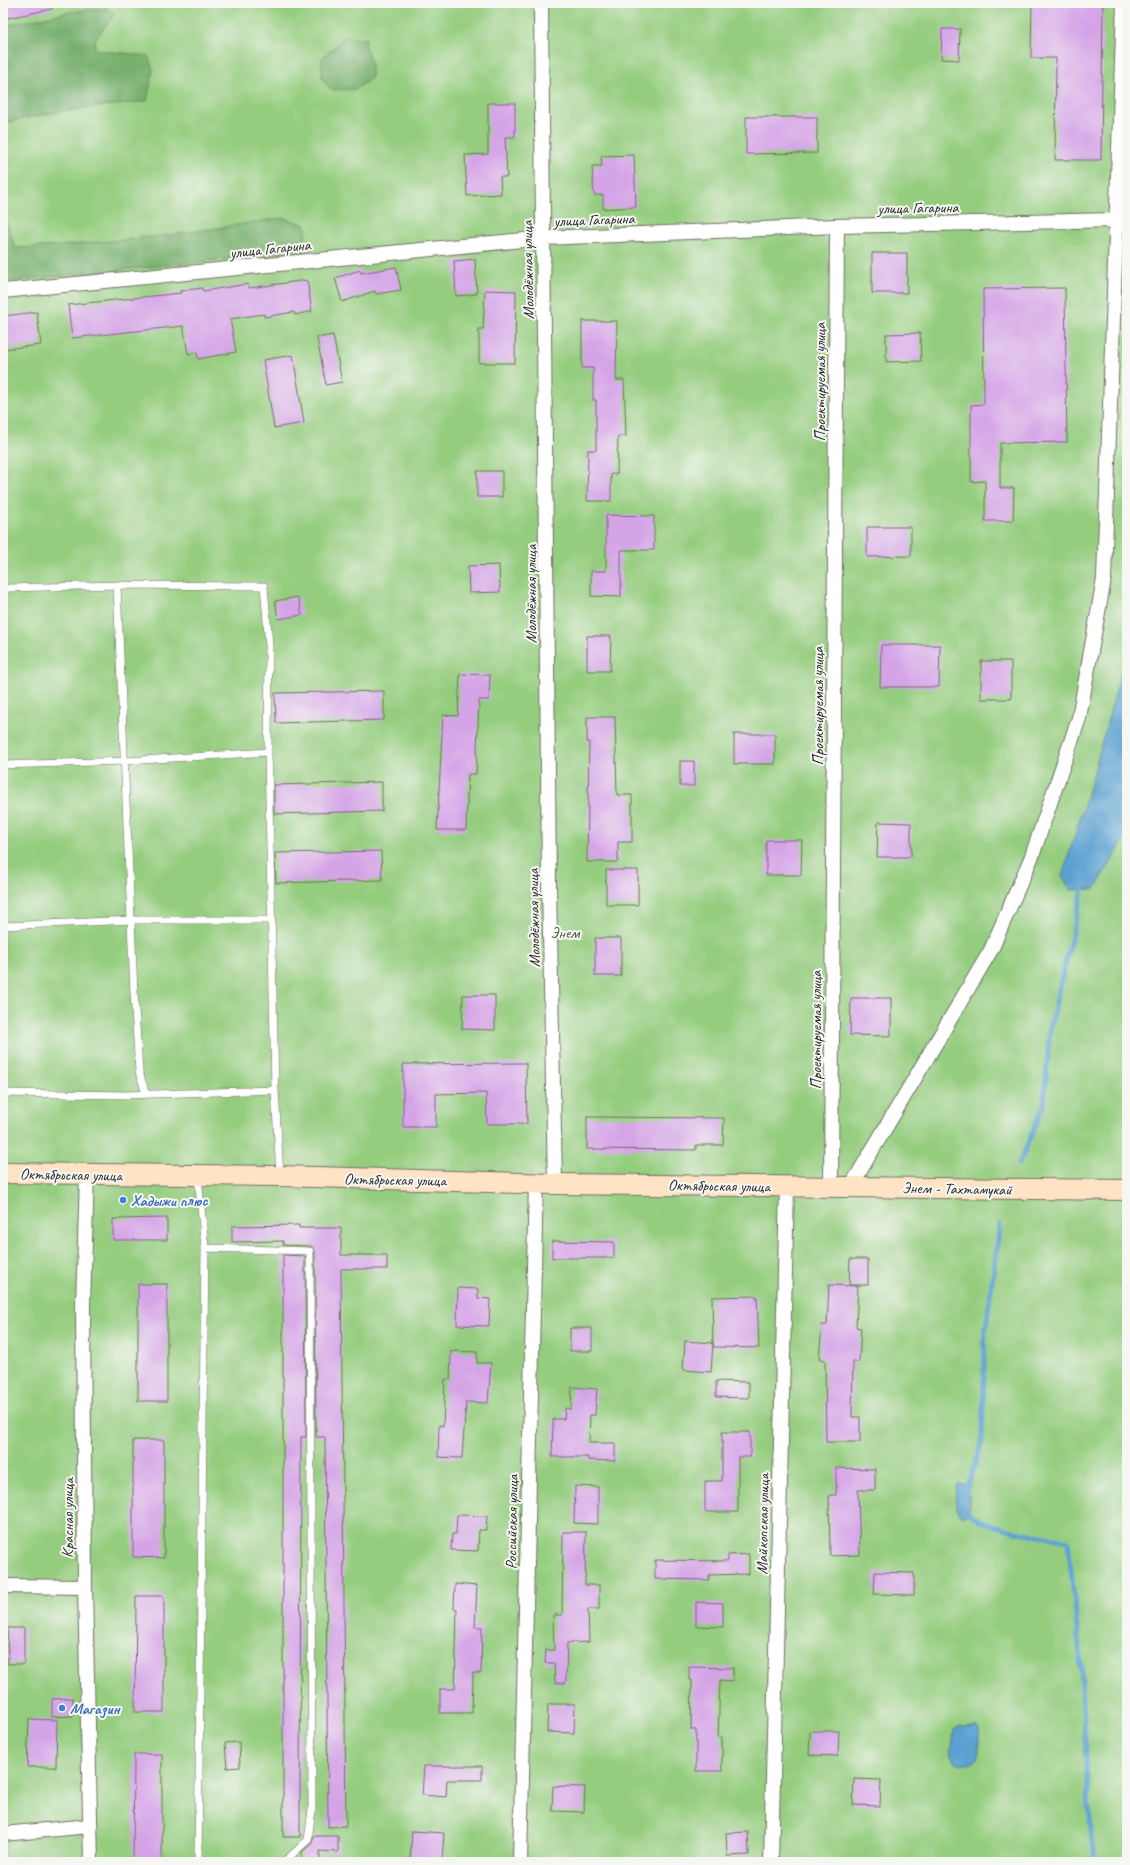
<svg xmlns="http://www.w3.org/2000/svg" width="1130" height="1865" font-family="Caveat,sans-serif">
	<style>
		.green { fill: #95cd7f; stroke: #607c55 }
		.forest { fill: #78b06e; stroke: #526e4c }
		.water { fill: #5ca1d1; stroke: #44667e }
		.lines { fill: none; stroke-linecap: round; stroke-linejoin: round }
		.stream { stroke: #5ca1d1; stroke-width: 5 }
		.building { fill: #d5a4e7 }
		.lane-casing { stroke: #716e67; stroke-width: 8 }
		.street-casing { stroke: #716e67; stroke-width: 16 }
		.secondary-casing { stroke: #716e67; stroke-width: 22 }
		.lane { stroke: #fff; stroke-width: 7 }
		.street { stroke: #fff; stroke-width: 14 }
		.secondary { stroke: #fee4c5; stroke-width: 20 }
		.shop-dot { fill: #3f7fe0; stroke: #f6f6f2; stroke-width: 1.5 }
		.labels { text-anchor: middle; stroke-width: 4; stroke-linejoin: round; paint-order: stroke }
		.street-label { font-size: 16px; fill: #2b2b2b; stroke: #f6f6f2 }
		.park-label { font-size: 16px; fill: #4b5c44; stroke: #f6f6f2 }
		.shop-label { font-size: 16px; font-weight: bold; fill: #366cbe; stroke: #f6f6f2; text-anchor: start }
	</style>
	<rect width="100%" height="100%" fill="#f6f6f2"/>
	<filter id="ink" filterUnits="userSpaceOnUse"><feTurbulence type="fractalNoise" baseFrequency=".025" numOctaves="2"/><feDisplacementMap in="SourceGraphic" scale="8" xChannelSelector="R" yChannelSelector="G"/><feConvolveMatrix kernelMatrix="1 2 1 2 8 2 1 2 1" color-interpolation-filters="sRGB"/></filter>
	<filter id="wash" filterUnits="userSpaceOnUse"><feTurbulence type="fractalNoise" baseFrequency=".012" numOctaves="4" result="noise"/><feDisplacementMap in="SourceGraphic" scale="16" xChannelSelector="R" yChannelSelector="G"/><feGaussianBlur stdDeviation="0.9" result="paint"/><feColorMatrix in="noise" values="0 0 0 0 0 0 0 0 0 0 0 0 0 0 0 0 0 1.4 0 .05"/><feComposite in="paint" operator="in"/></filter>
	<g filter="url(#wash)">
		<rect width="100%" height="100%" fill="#f4e9d6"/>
		<path class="green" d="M3,3H1127V1862H3Z"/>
		<path class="forest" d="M106,8L115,14L94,41L96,50L148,56L153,70L147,101L62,111L3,123V27L8,25L70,12Z
			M342,37L366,39L365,47L371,62V79L355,89L331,90L322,78V58L338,44Z
			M3,209L15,248L60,246L171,235L283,218L306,225L305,251L3,282Z"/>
		<path class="water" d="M1127,649V835L1095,889L1071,890L1062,876L1091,783Z
			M959,1483L967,1485L970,1505L968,1514L962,1517C955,1509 955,1497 956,1486Z
			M977,1726C981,1731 979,1736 979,1742C980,1761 975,1768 955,1762L951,1756L954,1730L959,1727Z"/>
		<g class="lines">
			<path class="stream" d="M1019,1164L1044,1105L1050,1028L1083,889L1086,883
				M965,1495L982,1443L985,1334L1000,1224
				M966,1509C974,1527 1047,1537 1068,1541L1081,1665L1088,1798L1094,1862"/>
		</g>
		<g id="blocks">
			<path class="building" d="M3,3H51L52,9L3,19Z
				M1032,3H1103L1101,160H1055L1056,58H1031Z
				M942,29H960L959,60L941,59Z
				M488,103H515V137H505L507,177H500L501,194L467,196L465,155L488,154Z
				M746,117H817V153L746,154Z
				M634,155L636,207L603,209V195H594L592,166H602L601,156Z
				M872,253H907V293H872Z
				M475,259L477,294L456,296L454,261Z
				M396,267L401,290L376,294L375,291L342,302L335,278L360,270L361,273Z
				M307,280L312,311L295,315L294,312L264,317V314L230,319L236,352L198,359L197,352L188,354L183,326L72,338L68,305L181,293L180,291L202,288L203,291L248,284L249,288Z
				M1065,288L1067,442L1000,443V488H1014L1013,521H985V481L971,482V405L984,404L983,289Z
				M485,290L516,291L515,363H479V329H483Z
				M37,312L41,345L3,349V316Z
				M582,321H617L616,380H624L626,436H618L617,474H611V501H587L588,450H596V400H593V368H582Z
				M920,333L921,361L886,362V334Z
				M333,335L342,382L326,385L317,338Z
				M293,355L304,423L274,428L263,360Z
				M477,471H502V497H477Z
				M606,515L654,516V550H621V597L591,596V571H606Z
				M867,527H911V556L867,557Z
				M499,565L500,592L469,593L468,566Z
				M298,597L302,615L278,619L275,601Z
				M587,636H611L610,671H587Z
				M881,645H940L939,687H880Z
				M981,661H1011V699H981Z
				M460,674L490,675L489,700H479L476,774H468L466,830H437L443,715L458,716Z
				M384,691V720L276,723L275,693Z
				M587,717H615L617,795H632V842H618V862H587L589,742H587Z
				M734,734H775V764H734Z
				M680,761H694V786H680Z
				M382,782V811L274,814V785Z
				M878,822L911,823V857H877Z
				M766,840H802L801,875H766Z
				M381,851L382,880L276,883L275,853Z
				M606,870H638V905H606Z
				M595,938H621V976H595Z
				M463,995H495V1030L462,1029Z
				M851,998H891V1036L850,1035Z
				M526,1063L527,1124H487L486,1093L436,1094V1127H403V1064Z
				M587,1117L724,1118L723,1145H696V1150L587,1149Z
				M167,1218V1240H113V1219Z
				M299,1225V1228H341V1255H387V1269H341L346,1826L328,1827L325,1437H316L315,1251L311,1246L283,1245V1241L232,1242V1226Z
				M552,1241L614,1242V1258H552Z
				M283,1255L305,1256L306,1437H301L300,1837H283Z
				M850,1259H868V1285H849Z
				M138,1284H167V1401H138Z
				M829,1285L858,1286L856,1327L861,1328L859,1362H853L852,1417H860V1442H826L825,1360L819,1359L822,1325H827Z
				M458,1288L478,1289V1298L490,1299L489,1326L457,1325Z
				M757,1296L759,1348L713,1347L712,1297Z
				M570,1328H592V1351H570Z
				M685,1341L713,1343L711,1372L683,1370Z
				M451,1351L477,1352V1363H491L488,1403L466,1402L462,1458L438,1457L439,1425L443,1426L445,1379L450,1380Z
				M716,1381L749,1382V1398L716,1397Z
				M572,1387L597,1389L595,1415H590L589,1443H615V1461L588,1460V1457H552L553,1419H564L565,1408L571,1409Z
				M722,1432H750V1457H738V1512H705V1481H722Z
				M133,1440H164V1558L133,1557Z
				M836,1468L875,1469V1490H858L860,1555L830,1556L829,1495H836Z
				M575,1486L598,1487V1524L574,1523Z
				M457,1515L487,1516L486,1530H479L478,1551L451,1550L452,1534H456Z
				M563,1532H586L585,1585H599V1609H588L589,1642L567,1643L566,1683H555L554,1663H545L546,1650H554L553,1615H562Z
				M749,1554V1574L709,1575V1580L655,1579V1560L728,1561V1555Z
				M875,1572L914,1573V1595L874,1594Z
				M455,1584L477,1586L475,1627H482L481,1673H473L472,1713H440V1689H455L457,1609H454Z
				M136,1596H164V1712H135Z
				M696,1602L723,1603V1627L696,1626Z
				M7,1628H24V1664H8Z
				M689,1667L733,1668V1681L720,1680L718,1737H722V1771H696V1730H691L692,1680H689Z
				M73,1698V1716L52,1717V1699Z
				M548,1704H575L574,1733L547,1732Z
				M29,1719L57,1720L56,1767H27Z
				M810,1731H839L838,1756L809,1755Z
				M239,1742L240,1767L227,1768L225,1743Z
				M134,1754H162V1862H133Z
				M424,1766H482V1780H447L446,1797L422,1795Z
				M854,1779L881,1780L880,1806L853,1805Z
				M553,1786L585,1787L584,1812L552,1811Z
				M412,1831L444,1833L442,1862H410Z
				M748,1832L749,1855L727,1856L726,1833Z
				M314,1836H338V1852L320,1851V1862H302V1852L312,1843Z"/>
		</g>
	</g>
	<g filter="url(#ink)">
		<use href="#blocks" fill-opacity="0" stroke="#716e67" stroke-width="1"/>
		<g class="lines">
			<defs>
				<path id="lane" d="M117,585L134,993L139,1072L146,1094
					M3,590L9,588L117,585L264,586L269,645L268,752L275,1090L280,1176
					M3,765L125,761L268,752
					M3,926L131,920H271
					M3,1093L125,1095L275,1090
					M198,1177L205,1248L198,1862
					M205,1248L310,1251L312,1810L308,1840L284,1862"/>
				<path id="street" d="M541,3L549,884L555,1184
					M3,291L544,238L837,226L1117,220
					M87,1175L83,1305L85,1587L91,1862
					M831,1186L837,226
					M851,1186L991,950L1032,856L1079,718L1104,579L1124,3
					M3,1586L85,1587
					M3,1834L90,1826
					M520,1862L536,1182
					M771,1862L787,1186"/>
				<path id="secondary" d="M3,1173L280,1176L555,1184L1127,1190"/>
			</defs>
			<use href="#lane" class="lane-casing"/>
			<use href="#street" class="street-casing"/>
			<use href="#secondary" class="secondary-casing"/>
			<use href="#lane" class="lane"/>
			<use href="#street" class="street"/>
			<use href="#secondary" class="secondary"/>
		</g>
	</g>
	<g class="shop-dot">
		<circle cx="123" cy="1200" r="4"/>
		<circle cx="62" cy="1708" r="4"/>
	</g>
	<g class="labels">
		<g class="street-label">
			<text transform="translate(918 207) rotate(-1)" y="6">улица Гагарина</text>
			<text transform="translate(594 219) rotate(-2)" y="6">улица Гагарина</text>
			<text transform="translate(270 248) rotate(-6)" y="6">улица Гагарина</text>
			<text transform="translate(527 270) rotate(-91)" y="6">Молодёжная улица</text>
			<text transform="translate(819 382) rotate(-90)" y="6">Проектируемая улица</text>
			<text transform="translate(530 594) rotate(-90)" y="6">Молодёжная улица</text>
			<text transform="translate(817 706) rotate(-90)" y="6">Проектируемая улица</text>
			<text transform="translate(533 918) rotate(-91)" y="6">Молодёжная улица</text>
			<text transform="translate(815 1030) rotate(-90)" y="6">Проектируемая улица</text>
			<text transform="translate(71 1174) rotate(1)" y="6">Октябрьская улица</text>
			<text transform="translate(395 1179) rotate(1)" y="6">Октябрьская улица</text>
			<text transform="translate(719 1185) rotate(1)" y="6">Октябрьская улица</text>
			<text transform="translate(957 1188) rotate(1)" y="6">Энем - Тахтамукай</text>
			<text transform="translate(67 1518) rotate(-90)" y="6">Красная улица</text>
			<text transform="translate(511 1522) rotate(-89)" y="6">Российская улица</text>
			<text transform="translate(762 1524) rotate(-89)" y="6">Майкопская улица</text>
		</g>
		<g class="park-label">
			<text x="565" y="938">Энем</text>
		</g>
		<g class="shop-label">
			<text x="131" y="1206">Хадыжи плюс</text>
			<text x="70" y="1714">Магазин</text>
		</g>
	</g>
	<rect width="1130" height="1865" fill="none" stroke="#f6f6f2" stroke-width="16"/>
</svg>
